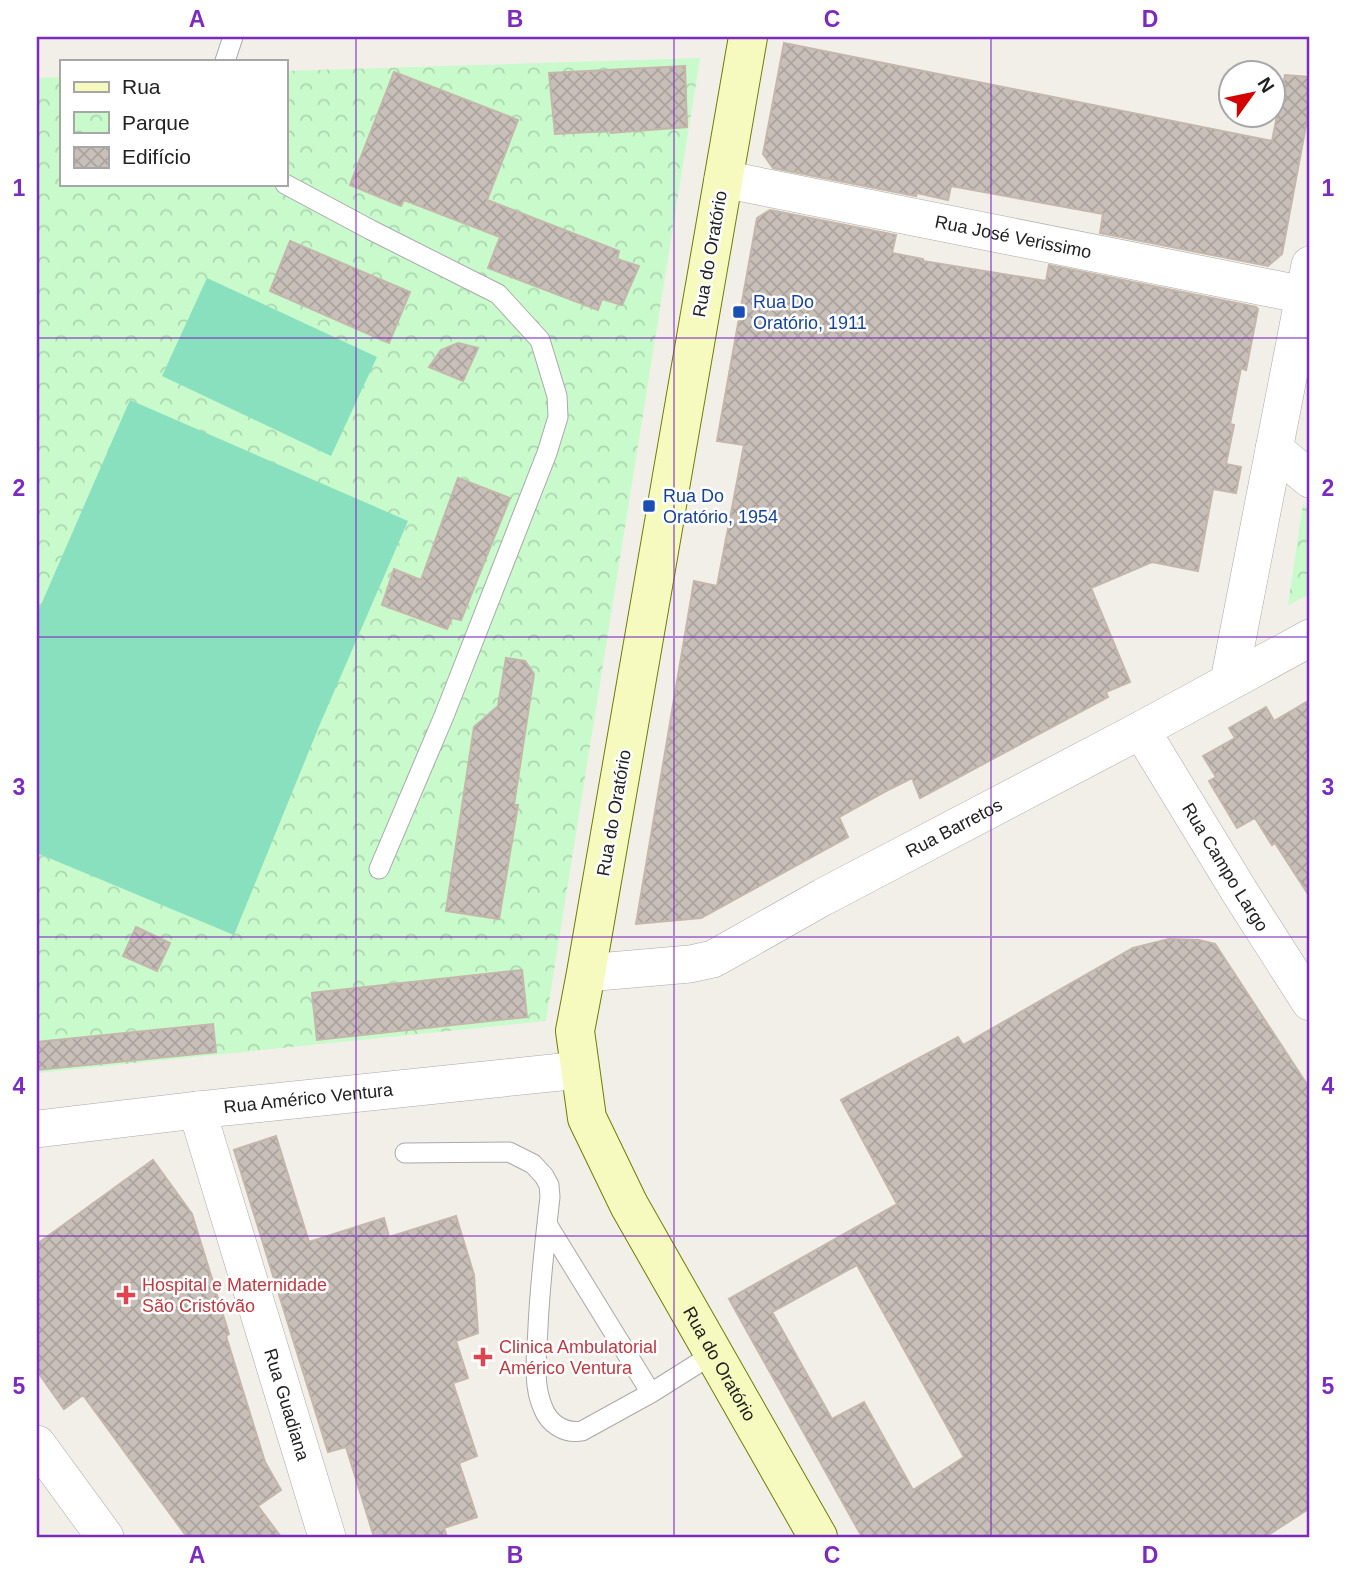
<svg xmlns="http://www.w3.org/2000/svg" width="1347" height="1574" font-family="Helvetica,sans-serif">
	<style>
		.park { fill: url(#park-crowns) }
		.pitch { fill: #88e0be }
		.building { fill: url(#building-cross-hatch); stroke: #c4b6ab; stroke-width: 2; fill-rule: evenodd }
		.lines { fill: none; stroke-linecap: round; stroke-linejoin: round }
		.lane-casing { stroke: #a9a9a9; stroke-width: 21 }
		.street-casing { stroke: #a9a9a9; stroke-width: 38 }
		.secondary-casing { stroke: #707d05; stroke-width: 40 }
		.lane { stroke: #fff; stroke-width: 19 }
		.street { stroke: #fff; stroke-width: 37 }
		.secondary { stroke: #f7fabf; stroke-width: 38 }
		.grid { fill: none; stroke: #7b2cbf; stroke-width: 2; stroke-opacity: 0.55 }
		.transit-dot { fill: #1a4fb4; stroke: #fff; stroke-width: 2.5 }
		.health-dot { fill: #e0444e; stroke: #fff; stroke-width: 2.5 }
		.labels { text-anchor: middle; stroke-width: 5; stroke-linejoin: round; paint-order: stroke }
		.street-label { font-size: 18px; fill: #222; stroke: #fff }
		.transit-label { font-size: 18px; fill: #164399; stroke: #fff; text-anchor: start }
		.health-label { font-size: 18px; fill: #be3a42; stroke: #fff; text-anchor: start }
		.neatline { fill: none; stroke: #7b2cbf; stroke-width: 2.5 }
		.grid-label { font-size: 23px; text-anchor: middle; font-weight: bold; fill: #7b2cbf }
	</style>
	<defs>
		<pattern id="park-crowns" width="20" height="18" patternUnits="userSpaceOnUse" patternTransform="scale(1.75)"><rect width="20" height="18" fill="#c8facc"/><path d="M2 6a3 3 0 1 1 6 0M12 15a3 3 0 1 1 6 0" fill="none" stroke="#acd6af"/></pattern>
		<pattern id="building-cross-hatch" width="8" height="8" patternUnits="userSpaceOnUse" patternTransform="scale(1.75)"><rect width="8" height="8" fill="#c7bfb8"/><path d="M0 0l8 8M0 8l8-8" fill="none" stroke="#aba49e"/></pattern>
	</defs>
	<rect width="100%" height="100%" fill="#f2efe9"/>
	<path class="park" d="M700,58L546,1021L37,1073V78L61,77V184H285V71Z
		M1303,504L1310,510V594L1288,605Z"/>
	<path class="pitch" d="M207,278L377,357L331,456L162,376Z
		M130,400L408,521L320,724L234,935L37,853V614Z"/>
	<path class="building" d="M784,43L1272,141L1285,75L1310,77V104L1282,254L1268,266L1100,233L1103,214L951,186L948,200L917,193L916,196L773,168L763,154Z
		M685,66L687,127L611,133V131L555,134L549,73Z
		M394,72L518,120L487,200L619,251L617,259L639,266L622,305L602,299L598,310L488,268L500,237L404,200L401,206L350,185Z
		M770,210L896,235L892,253L923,259V261L1046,281L1049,265L1256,307L1258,309L1246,370L1241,368L1230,424L1234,425L1226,464L1241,467L1236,493L1213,489L1198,571L1152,562L1091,588L1130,682L1106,692L1108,697L920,798L912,778L886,791L839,817L848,837L701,918L636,924L694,581L717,586L744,445L717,441L757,218Z
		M290,241L410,292L389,343L270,291Z
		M458,343L478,348L463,381L429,367L441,350Z
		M458,478L510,498L461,620L452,618L447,629L382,605L394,569L421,580Z
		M506,658L525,661L534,674L514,805H518L499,919L446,911L474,727L498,706Z
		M1310,700V897L1275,843L1272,845L1255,818L1237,828L1209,781L1216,777L1203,756L1235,738L1229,728L1266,707L1274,721Z
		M136,927L170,943L157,971L123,956Z
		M1169,939L1199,940L1215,944L1310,1089V1508L1265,1537H862L729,1299L897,1204L841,1100L958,1037L963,1045L1133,948ZM857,1265L964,1457L913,1490L864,1402L832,1419L772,1312Z
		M522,970L527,1017L317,1040L312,993Z
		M213,1024L216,1052L37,1070V1042Z
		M276,1136L309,1242L384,1218L389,1237L456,1216L474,1275L478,1333L456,1341L468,1378L453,1383L477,1456L459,1463L477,1517L444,1528L447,1537H374L346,1447L328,1452L234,1150Z
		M153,1160L192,1214L229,1334L226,1336L265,1462L281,1490L258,1506L281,1537H187L83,1395L64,1409L37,1371V1244Z"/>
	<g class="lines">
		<defs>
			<path id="lane" d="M225,61L233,37
				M285,184L371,230L498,294L540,340L557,396L558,417L547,453L444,716L379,869
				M405,1153L509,1152L533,1164L544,1176L549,1185L550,1197C545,1240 540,1283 538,1327C537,1354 532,1383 543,1408C549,1424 565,1434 582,1431L651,1393L713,1354
				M547,1224L651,1393"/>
			<g id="street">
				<path id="s1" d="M723,179L1304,295"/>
				<path d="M1274,449L1310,479"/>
				<path d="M1229,681L1310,265"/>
				<path id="s2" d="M1141,730L1241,894L1310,1002"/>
				<path id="s3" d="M586,973L690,964L713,959L823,897L1141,730L1310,638"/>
				<path id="s4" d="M197,1110L327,1537"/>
				<path id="s5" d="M37,1129L197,1110L580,1070"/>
				<path d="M37,1444L105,1537"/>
			</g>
			<g id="secondary">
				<path id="s6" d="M748,37L586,973L575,1031L587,1118L629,1205L818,1537"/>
			</g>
		</defs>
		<use href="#lane" class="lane-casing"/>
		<use href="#street" class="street-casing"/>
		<use href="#secondary" class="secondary-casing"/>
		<use href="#lane" class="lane"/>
		<use href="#street" class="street"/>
		<use href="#secondary" class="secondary"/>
	</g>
	<path class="grid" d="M356,37V1537M674,37V1537M991,37V1537M37,338H1310M37,637H1310M37,937H1310M37,1236H1310"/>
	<g class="transit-dot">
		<rect x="732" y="305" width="14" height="14" rx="3.5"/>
		<rect x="642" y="499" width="14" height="14" rx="3.5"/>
	</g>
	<g class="health-dot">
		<path d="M122.5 1284.5h7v7h7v7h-7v7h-7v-7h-7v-7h7z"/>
		<path d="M479.5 1346.5h7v7h7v7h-7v7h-7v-7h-7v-7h7z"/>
	</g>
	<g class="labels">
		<g class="street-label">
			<text dy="6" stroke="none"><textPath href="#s1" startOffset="296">Rua José Verissimo</textPath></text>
			<text transform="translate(710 254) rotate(-80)" y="6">Rua do Oratório</text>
			<text transform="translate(614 813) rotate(-80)" y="6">Rua do Oratório</text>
			<text dy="6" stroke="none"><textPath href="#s3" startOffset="402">Rua Barretos</textPath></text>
			<text dy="6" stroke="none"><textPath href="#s2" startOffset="161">Rua Campo Largo</textPath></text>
			<text dy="6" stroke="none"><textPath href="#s5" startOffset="273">Rua Américo Ventura</textPath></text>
			<text dy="6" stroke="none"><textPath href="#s6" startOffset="1376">Rua do Oratório</textPath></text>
			<text dy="6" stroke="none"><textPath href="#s4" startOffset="308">Rua Guadiana</textPath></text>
		</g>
		<g class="transit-label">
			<text x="753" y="308">Rua Do<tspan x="753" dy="21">Oratório, 1911</tspan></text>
			<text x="663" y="502">Rua Do<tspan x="663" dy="21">Oratório, 1954</tspan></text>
		</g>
		<g class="health-label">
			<text x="142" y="1291">Hospital e Maternidade<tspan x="142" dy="21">São Cristóvão</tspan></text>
			<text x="499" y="1353">Clinica Ambulatorial<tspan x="499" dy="21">Américo Ventura</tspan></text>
		</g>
	</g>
	<rect width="1347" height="1574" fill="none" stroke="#ffffff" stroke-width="77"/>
	<rect x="60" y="60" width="228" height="126" fill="#ffffff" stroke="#a7a7a7" stroke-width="2"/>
	<rect x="74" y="82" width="35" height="10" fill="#f7fabf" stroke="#a7a7a7" stroke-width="2"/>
	<text x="122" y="94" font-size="21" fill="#222222">Rua</text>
	<rect x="74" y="112" width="35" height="21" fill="url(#park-crowns)" stroke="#a7a7a7" stroke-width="2"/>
	<text x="122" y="130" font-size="21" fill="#222222">Parque</text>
	<rect x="74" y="147" width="35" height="21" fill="url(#building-cross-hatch)" stroke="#a7a7a7" stroke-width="2"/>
	<text x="122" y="164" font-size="21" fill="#222222">Edifício</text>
	<g transform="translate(1252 94) rotate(57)"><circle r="33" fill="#ffffff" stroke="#a7a7a7" stroke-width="2"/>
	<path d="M0-5L12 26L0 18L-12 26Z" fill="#d40000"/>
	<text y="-10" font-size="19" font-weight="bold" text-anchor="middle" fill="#222222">N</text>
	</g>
	<rect x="38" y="38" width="1270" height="1498" class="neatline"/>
	<g class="grid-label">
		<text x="197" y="27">A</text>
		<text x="515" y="27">B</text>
		<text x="832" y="27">C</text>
		<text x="1150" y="27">D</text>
		<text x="19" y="196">1</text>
		<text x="1328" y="196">1</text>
		<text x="19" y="496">2</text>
		<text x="1328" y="496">2</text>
		<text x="19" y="795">3</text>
		<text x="1328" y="795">3</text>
		<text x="19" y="1094">4</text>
		<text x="1328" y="1094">4</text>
		<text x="19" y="1394">5</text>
		<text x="1328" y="1394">5</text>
		<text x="197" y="1563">A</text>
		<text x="515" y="1563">B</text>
		<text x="832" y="1563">C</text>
		<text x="1150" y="1563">D</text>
	</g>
</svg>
